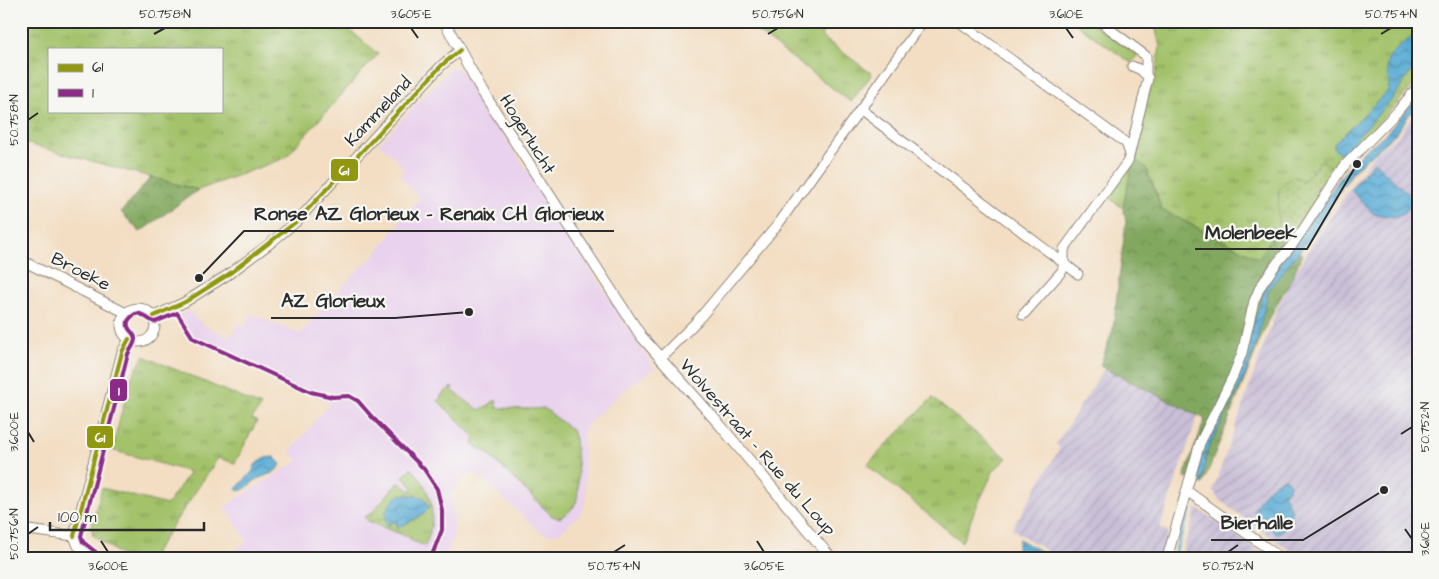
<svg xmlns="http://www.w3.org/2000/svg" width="1439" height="579" font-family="'Architects Daughter',sans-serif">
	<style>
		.built { fill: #e9d2ed }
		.industrial { fill: url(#industrial-furrows) }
		.grass { fill: url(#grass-tufts); stroke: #67764a; fill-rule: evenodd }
		.forest { fill: url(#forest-crowns); stroke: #566a44 }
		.park { fill: url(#park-dots); stroke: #67764a }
		.water { fill: url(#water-waves); stroke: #436c80 }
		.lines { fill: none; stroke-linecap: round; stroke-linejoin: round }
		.stream { stroke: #5badd6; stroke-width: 3 }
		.minor-casing { stroke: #8f8477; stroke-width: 11 }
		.tertiary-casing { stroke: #8f8477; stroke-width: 12 }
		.minor { stroke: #fff; stroke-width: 9 }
		.tertiary { stroke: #fff; stroke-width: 10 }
		.bus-1-casing { stroke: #f6f6f2; stroke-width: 8 }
		.bus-2-casing { stroke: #f6f6f2; stroke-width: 8 }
		.bus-1 { stroke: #91980f; stroke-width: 4 }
		.bus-2 { stroke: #8c2b87; stroke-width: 4 }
		.ticks { fill: none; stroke: #2b2b2b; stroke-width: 2 }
		.labels { text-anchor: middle; stroke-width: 4.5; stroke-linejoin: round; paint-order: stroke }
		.street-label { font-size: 18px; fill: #2b2b2b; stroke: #f6f6f2 }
		.leader { fill: none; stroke: #2b2b2b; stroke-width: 2 }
		.callout-dot { fill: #2b2b2b; stroke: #f6f6f2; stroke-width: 2 }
		.callout-label { font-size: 19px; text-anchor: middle; font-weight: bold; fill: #2b2b2b; stroke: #f6f6f2; stroke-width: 4.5; stroke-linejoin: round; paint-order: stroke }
		.line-badge { stroke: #f6f6f2; stroke-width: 2 }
		.badge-label { font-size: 14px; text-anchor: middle; font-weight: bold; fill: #fff }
		.neatline { fill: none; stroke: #2b2b2b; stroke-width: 2 }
		.ticks-label { font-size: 12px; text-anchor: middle; fill: #2b2b2b }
	</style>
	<defs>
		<pattern id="industrial-furrows" width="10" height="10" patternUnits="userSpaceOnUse" patternTransform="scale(1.25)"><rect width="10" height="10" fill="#c9bfd7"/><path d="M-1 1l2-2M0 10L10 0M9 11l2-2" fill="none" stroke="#ada4b9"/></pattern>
		<pattern id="grass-tufts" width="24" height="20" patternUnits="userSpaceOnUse" patternTransform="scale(1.25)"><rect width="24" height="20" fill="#a3c26a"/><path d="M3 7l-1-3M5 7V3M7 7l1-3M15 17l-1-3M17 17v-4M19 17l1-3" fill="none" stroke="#859e57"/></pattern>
		<pattern id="forest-crowns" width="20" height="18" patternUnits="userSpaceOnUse" patternTransform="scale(1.25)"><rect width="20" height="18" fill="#82a85e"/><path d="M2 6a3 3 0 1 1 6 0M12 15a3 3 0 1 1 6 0" fill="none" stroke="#6b894e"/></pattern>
		<pattern id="park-dots" width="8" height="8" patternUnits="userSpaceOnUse" patternTransform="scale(1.25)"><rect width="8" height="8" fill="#a3c26a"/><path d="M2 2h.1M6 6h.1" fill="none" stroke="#859e57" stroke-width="1.8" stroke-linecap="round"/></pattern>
		<pattern id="water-waves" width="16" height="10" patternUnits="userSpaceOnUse" patternTransform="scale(1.25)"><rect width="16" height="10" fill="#5badd6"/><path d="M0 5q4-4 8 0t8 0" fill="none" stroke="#4b8dae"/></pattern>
	</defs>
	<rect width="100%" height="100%" fill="#f6f6f2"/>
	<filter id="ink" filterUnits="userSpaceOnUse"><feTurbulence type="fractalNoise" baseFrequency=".02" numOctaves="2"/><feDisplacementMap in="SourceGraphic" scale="10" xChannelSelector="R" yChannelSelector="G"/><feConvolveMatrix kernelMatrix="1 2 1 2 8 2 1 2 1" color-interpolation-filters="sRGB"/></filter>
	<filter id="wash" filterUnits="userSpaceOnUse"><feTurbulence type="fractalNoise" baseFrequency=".0096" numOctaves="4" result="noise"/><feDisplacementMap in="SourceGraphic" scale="20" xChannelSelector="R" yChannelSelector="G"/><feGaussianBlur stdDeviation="1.12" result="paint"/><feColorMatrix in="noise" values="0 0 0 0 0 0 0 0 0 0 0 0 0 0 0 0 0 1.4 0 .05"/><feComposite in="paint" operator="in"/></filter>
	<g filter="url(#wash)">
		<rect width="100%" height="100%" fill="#f3dec3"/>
		<path class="built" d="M456,68L460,70L492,116L655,369L650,371L619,395L588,424L583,433L586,501L580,514L561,532L548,535L540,532L478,475L471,474L463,479L450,495L454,518L453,537L445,558H223L247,542L225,506L298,461L290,452L330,403L197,342L181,329L175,318L190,310L193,315L203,325L230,337L239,322L246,326L251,314L300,334L354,274L373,257L420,198L401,177L404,169L394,157L379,144L449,70Z"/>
		<path class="industrial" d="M1418,109V558H1301L1219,500L1213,490L1276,311L1294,274L1321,231L1374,154L1397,137Z
			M1105,368L1198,415L1160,527L1168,532L1161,558H1097L1094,556L1093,558H1058L1012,529L1060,448L1056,444Z
			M1197,508L1269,558H1180Z"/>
		<path class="grass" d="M21,21H339L378,54L285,158L198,190L21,142ZM49,49H221V111H49Z
			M743,21H830L821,36L872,74L851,102Z
			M1072,21H1089L1138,55L1131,63Z
			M1154,21H1311L1314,24L1317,21H1418V79L1396,105L1343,158L1335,172L1322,160L1304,181L1293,176L1279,189L1295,237L1288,245L1258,258L1162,210L1152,181L1134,158L1123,208L1107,196L1133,158L1138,143L1150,86L1156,74L1160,47Z
			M144,356L261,406L252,419L257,421L235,463L218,458L151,558H125L93,535L91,526L102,488L167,505L190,472L112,450L130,380Z
			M452,387L453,391L473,406L480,410C487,408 490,403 496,400L497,408L532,409L544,408L572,430L575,439C576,453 581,491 576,502C574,509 565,515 559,518L552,516L488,454L473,445L475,437L438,401L443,393Z
			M932,398L1007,458L994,470L974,512L962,542L867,465Z
			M411,468C433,489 438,518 425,546L410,540L411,538L369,522L364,517L371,514L398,482L411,491L413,488L403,477Z"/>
		<path class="forest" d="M1133,158L1146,168L1162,210L1258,258L1273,236L1302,254L1292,278L1268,320L1203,484L1184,477L1205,419L1100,366L1113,329L1126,221L1123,208Z
			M151,177L198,190L140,232L121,212Z"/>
		<path class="park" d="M1322,159L1335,172L1304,225L1295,237L1278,227L1279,189L1293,176L1304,181Z"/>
		<path class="water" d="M1418,32V60H1414L1412,64V70L1394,97L1345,151L1339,153L1334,149V144L1388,91C1391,80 1387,77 1387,67C1386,52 1408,42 1418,32Z
			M1418,96V103L1395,134L1356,168L1342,187L1318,228L1269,289L1255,348L1244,379L1207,451L1202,483L1195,481L1203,443L1252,328L1268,280L1348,167L1364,151L1388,132Z
			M1374,162L1417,202L1402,214L1395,217L1375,214L1370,211L1351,190Z
			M274,457L281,464C276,475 265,474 256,480C250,484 246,490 238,491L236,489L253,471L255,465L264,458Z
			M1285,478L1290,484L1288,490L1283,493L1292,511L1282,530L1276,534L1253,511C1260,499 1271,481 1285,478Z
			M402,494L418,496L424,498L429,507C425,515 406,524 397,528L398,524L392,521L389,526C380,513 390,501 402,494Z
			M1019,539L1052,558H1015Z"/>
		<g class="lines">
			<path class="stream" d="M1173,558L1191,507L1198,479"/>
		</g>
	</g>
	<g filter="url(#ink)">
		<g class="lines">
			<defs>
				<path id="minor" d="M958,21L1126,143L1129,151
					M1132,66L1141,70L1146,75
					M860,109L1078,274
					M21,260L126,313
					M121 325a17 17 0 1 1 34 0a17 17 0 1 1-34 0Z
					M1023,315L1062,271L1064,264V249L1128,161L1148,78L1146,75V56L1099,21
					M154,316L185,302L229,274L268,245L297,221L382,129L442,65L460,50
					M660,358L698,320L779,223L923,21
					M1187,491L1281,558
					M21,529L74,536
					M74,536L122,352L129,339
					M74,536L78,546L93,558
					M1167,558L1200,443L1233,376L1242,353L1254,301L1260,287L1277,263L1293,244L1304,228L1345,165L1397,112L1418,86"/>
				<path id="tertiary" d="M444,21L482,91L641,336L720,425L831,558"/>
			</defs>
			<use href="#minor" class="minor-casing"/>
			<use href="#tertiary" class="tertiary-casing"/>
			<use href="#minor" class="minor"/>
			<use href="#tertiary" class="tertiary"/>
			<defs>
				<path id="bus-1" d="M154,316L185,302L229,274L297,221L442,65L460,50
					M74,536L122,352L129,339"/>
				<path id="bus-2" d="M97,553L83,542L81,536L128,354C130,350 135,344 135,339C135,331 126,332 128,321C139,305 144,319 155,322L177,313L193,338L311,392L333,397L349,396L358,401L372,417L424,469L437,489L442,510V530L432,555"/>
			</defs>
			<use href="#bus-1" class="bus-1-casing"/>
			<use href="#bus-2" class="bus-2-casing"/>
			<use href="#bus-1" class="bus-1"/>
			<use href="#bus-2" class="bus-2"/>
		</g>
	</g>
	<path class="ticks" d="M411,28L418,38M1066,28L1073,38M154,34L165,28M768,34L778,28M1381,34L1391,28M28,120L38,113M28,432L34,442M1401,434L1412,427M1405,529L1412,539M28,534L38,527M101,541L108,552M757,541L764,552M614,552L625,545M1228,552L1238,545"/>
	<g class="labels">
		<g class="street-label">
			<text transform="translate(378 111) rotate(-47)" y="6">Kammeland</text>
			<text transform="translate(528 134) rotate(58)" y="6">Hogerlucht</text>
			<text transform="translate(81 271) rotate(27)" y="6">Broeke</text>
			<text transform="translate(758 447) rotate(49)" y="6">Wolvestraat - Rue du Loup</text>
		</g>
	</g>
	<path class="leader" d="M199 278L244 231H614M1357 164L1307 249H1195M469 312L395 318H271M1384 490L1303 540H1211"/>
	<g class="callout-dot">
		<circle cx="199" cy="278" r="5"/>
		<circle cx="1357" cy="164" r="5"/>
		<circle cx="469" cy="312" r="5"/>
		<circle cx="1384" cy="490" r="5"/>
	</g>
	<g class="callout-label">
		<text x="429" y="220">Ronse AZ Glorieux - Renaix CH Glorieux</text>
		<text x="1251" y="239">Molenbeek</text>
		<text x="333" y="307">AZ Glorieux</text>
		<text x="1257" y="529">Bierhalle</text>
	</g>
	<g class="line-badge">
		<rect x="330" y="158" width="29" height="24" rx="5" fill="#91980f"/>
		<rect x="109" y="378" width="19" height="24" rx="5" fill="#8c2b87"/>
		<rect x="86" y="425" width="28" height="24" rx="5" fill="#91980f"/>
	</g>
	<g class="badge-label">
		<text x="344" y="175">61</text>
		<text x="119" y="395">1</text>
		<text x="100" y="442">61</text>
	</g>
	<rect width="1439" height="579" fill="none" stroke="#f6f6f2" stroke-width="55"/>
	<rect x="48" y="48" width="175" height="65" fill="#f6f6f2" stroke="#a5a5a2"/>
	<rect x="58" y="64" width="25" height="8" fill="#91980f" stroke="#a5a5a2"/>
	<text x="92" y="72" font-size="15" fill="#2b2b2b">61</text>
	<rect x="58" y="89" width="25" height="8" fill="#8c2b87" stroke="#a5a5a2"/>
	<text x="92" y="98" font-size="15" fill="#2b2b2b">1</text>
	<path d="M50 522v8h154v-8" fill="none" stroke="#2b2b2b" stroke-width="2.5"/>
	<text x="58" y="522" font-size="15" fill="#2b2b2b" stroke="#f6f6f2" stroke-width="4" paint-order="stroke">100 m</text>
	<rect x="28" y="28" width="1384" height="524" class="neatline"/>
	<g class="ticks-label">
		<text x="165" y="18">50.758°N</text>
		<text x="411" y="18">3.605°E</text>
		<text x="778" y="18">50.756°N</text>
		<text x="1066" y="18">3.610°E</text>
		<text x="1391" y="18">50.754°N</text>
		<text transform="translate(14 120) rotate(-90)" y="4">50.758°N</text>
		<text transform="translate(1425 427) rotate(-90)" y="4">50.752°N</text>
		<text transform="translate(14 432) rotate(-90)" y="4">3.600°E</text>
		<text transform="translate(14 534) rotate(-90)" y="4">50.756°N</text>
		<text transform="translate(1425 539) rotate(-90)" y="4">3.610°E</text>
		<text x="108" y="570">3.600°E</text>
		<text x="614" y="570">50.754°N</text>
		<text x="764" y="570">3.605°E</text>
		<text x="1228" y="570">50.752°N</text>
	</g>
</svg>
